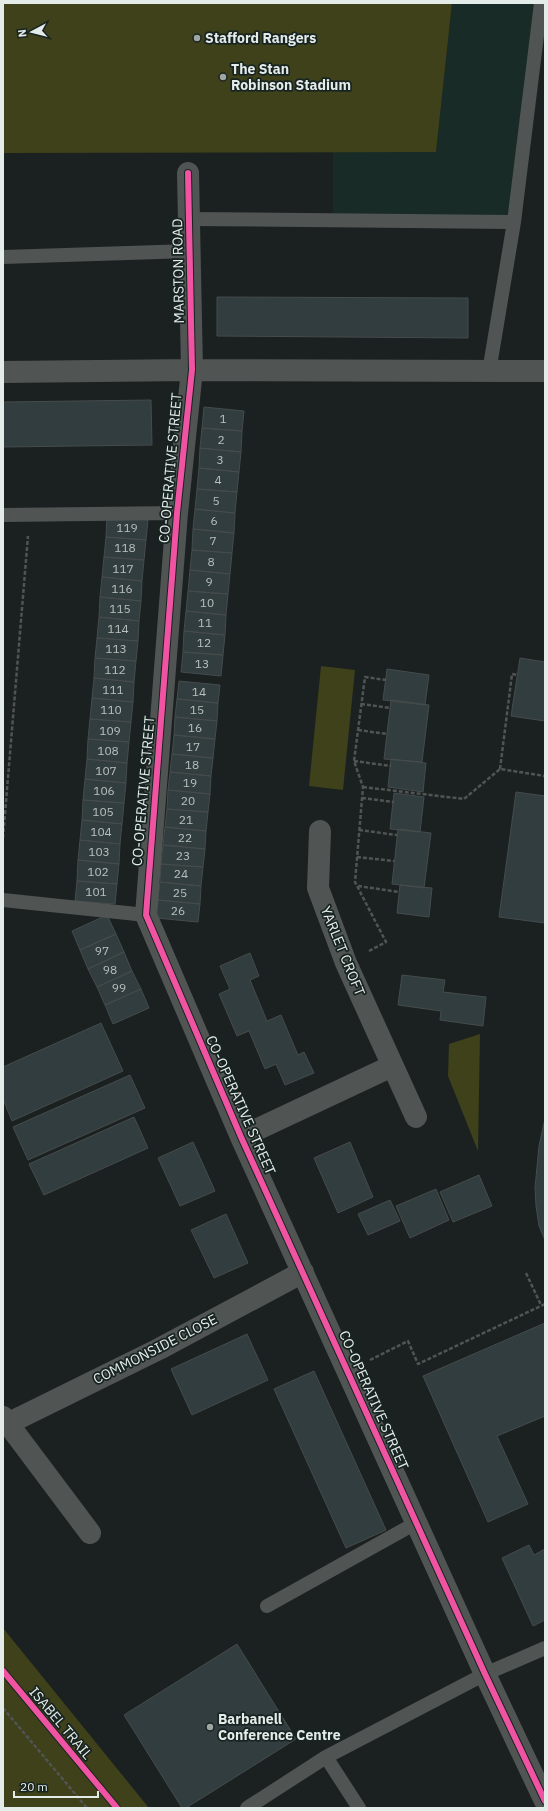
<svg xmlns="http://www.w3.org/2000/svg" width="548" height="1811" font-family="'IBM Plex Sans',sans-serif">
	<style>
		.built { fill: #182b27 }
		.green { fill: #3e4119 }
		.building { fill: #323d3f; stroke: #464b4b }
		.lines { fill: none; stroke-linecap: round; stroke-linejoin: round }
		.path { stroke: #505554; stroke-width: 2.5; stroke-dasharray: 4 2; stroke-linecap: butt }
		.lane { stroke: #505453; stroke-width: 14 }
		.street { stroke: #505453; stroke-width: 22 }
		.cycleway-casing { stroke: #182421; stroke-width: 8 }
		.cycleway { stroke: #f153a3; stroke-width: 6 }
		.poi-dot { fill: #9ea5a3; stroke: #182421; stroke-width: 1.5 }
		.labels { text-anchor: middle; stroke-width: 3.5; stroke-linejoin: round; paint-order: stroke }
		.number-label { font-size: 12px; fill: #b8c0bf }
		.poi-label { font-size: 14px; font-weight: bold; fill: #e4ecea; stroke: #182421; text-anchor: start }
		.street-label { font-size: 14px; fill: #e4ecea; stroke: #182421 }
	</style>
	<rect width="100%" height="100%" fill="#1b2120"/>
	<path class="built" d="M452,3H545L511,216L333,222V152H436Z"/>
	<path class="green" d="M3,3H452L436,152L3,153Z
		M321,666L355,670L343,790L309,786Z
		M480,1034L478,1151L448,1076L449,1044Z
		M3,1628L149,1808H3Z"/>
	<path class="building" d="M217,297L468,298V338L217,336Z
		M151,400L152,445L3,447V402Z
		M204,407L244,411L242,431L202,428Z
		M202,428L242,431L241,452L200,448Z
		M200,448L241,452L239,472L199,468Z
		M199,468L239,472L237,492L197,489Z
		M197,489L237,492L235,513L195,509Z
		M195,509L235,513L234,533L193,529Z
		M107,516L148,520L146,540L106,537Z
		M193,529L234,533L232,553L192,550Z
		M106,537L146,540L144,560L104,557Z
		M192,550L232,553L230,574L190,570Z
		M104,557L144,560L142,581L102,577Z
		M190,570L230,574L228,594L188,591Z
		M102,577L142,581L141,601L100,597Z
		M188,591L228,594L226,615L186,611Z
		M100,597L141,601L139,621L99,617Z
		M186,611L226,615L225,635L184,631Z
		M99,617L139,621L138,641L97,638Z
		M184,631L225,635L223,655L183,652Z
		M97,638L138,641L136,661L95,658Z
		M183,652L223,655L221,676L181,672Z
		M95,658L136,661L134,682L94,678Z
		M520,658L545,662V721L511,716Z
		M387,669L429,675L425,705L383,700Z
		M94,678L134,682L133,702L92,698Z
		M179,681L220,685L218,703L177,699Z
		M92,698L133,702L131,722L90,719Z
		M177,699L218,703L217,721L175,717Z
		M391,700L429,705L422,762L384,759Z
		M175,717L217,721L215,739L174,735Z
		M90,719L131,722L129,742L88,739Z
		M174,735L215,739L213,758L172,754Z
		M88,739L129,742L127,763L87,759Z
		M172,754L213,758L211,776L170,772Z
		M87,759L127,763L126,783L85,779Z
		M391,759L426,763L423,792L388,787Z
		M170,772L211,776L210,794L168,790Z
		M85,779L126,783L124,803L83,800Z
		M168,790L210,794L208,812L167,809Z
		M516,792L545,796V923L499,917Z
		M394,793L424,797L420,832L390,829Z
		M83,800L124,803L122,824L82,820Z
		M167,809L208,812L206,831L165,827Z
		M82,820L122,824L120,844L80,840Z
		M165,827L206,831L205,849L163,845Z
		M398,829L431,833L424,888L392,884Z
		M80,840L120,844L119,864L78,860Z
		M163,845L205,849L203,867L161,864Z
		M78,860L119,864L117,884L77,881Z
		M161,864L203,867L201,886L160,882Z
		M77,881L117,884L115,904L75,901Z
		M160,882L201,886L200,904L158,900Z
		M400,885L432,888L429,917L397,913Z
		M158,900L200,904L198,922L156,918Z
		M107,915L116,934L80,950L72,931Z
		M116,934L124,952L88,969L80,950Z
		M124,952L132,971L97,987L88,969Z
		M250,953L259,976L250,980L267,1021L281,1015L298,1055L304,1052L314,1073L285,1085L276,1064L265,1069L249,1031L237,1036L219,994L230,989L220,966Z
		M132,971L141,989L105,1005L97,987Z
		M402,975L445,980L443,992L486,997L483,1026L440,1020L441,1011L398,1005Z
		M141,989L149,1008L113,1024L105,1005Z
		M101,1023L123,1071L12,1121L3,1099V1067Z
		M130,1075L145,1108L28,1160L13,1127Z
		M134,1117L148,1148L44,1195L29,1164Z
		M545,1119V1240L539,1226L536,1206L535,1188L539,1146Z
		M193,1142L215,1191L180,1206L158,1158Z
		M350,1142L373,1197L338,1213L314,1158Z
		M479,1175L492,1206L453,1222L440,1192Z
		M436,1189L449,1220L410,1238L396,1206Z
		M390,1200L400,1221L368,1235L358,1214Z
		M226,1214L248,1263L214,1278L191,1230Z
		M545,1323V1416L497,1436L528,1504L488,1522L423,1376Z
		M247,1334L268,1380L192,1415L171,1369Z
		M314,1371L386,1530L346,1548L274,1389Z
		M529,1545L534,1555L545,1549V1620L533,1626L502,1558Z
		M237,1644L296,1739L186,1808H182L124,1715Z"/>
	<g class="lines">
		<path class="path" d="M361,704L391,708
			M358,730L387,734
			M354,761L391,766
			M500,769L512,674L517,675
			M363,787L464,799L500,769L545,776
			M362,798L394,802
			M359,830L397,835
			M3,838L28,536
			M357,857L394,861
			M358,886L399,892
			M369,951L386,942L355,882L363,787L354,761L365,677L386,680
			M526,1273L541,1305
			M370,1360L408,1341L418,1364L545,1304
			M3,1708L87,1808"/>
		<path class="lane" d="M189,219L514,222L489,372
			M514,222L541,3
			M3,257L190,251
			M3,515L177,513
			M3,900L146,915
			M267,1606L416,1523
			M326,1757L359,1808
			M247,1808L326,1757L485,1674L545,1648"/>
		<path class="street" d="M188,173L192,370L177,513L146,915L241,1137L485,1674L545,1801
			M3,372L192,370L545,371
			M320,831L318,888L346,963L416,1117
			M241,1137L392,1066
			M3,1417L90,1533
			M7,1424L159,1349L303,1272"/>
		<defs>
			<path id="cycleway" d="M188,173L192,370L177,513L146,915L241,1137L485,1674L545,1801
				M3,1671L117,1808"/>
		</defs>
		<use href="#cycleway" class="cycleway-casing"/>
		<use href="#cycleway" class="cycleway"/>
	</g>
	<g class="poi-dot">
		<circle cx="197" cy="38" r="4"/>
		<circle cx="223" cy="77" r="4"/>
		<circle cx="210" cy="1727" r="4"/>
	</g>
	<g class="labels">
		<g class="number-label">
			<text x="223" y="423">1</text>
			<text x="221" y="444">2</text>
			<text x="220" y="464">3</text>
			<text x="218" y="484">4</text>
			<text x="216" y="505">5</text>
			<text x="214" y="525">6</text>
			<text x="127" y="532">119</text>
			<text x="213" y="545">7</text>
			<text x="125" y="552">118</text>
			<text x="211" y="566">8</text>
			<text x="123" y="573">117</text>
			<text x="209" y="586">9</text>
			<text x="122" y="593">116</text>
			<text x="207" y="607">10</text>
			<text x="120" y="613">115</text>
			<text x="205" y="627">11</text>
			<text x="118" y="633">114</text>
			<text x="204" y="647">12</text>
			<text x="116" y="653">113</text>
			<text x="202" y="668">13</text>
			<text x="115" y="674">112</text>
			<text x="113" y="694">111</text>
			<text x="199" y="696">14</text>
			<text x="111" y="714">110</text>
			<text x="197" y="714">15</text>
			<text x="195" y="732">16</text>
			<text x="110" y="735">109</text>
			<text x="193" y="751">17</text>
			<text x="108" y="755">108</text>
			<text x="192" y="769">18</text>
			<text x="106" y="775">107</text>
			<text x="190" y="787">19</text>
			<text x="104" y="795">106</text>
			<text x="188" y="805">20</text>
			<text x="103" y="816">105</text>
			<text x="186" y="824">21</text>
			<text x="101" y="836">104</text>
			<text x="185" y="842">22</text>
			<text x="99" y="856">103</text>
			<text x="183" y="860">23</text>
			<text x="98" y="876">102</text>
			<text x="181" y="878">24</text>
			<text x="96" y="896">101</text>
			<text x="180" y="897">25</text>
			<text x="178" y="915">26</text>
			<text x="102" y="955">97</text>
			<text x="110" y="974">98</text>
			<text x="119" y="992">99</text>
		</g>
		<g class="poi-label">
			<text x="205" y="43">Stafford Rangers</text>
			<text x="231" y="74">The Stan<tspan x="231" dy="16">Robinson Stadium</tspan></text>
			<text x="218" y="1724">Barbanell<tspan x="218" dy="16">Conference Centre</tspan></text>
		</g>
		<g class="street-label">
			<text transform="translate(178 271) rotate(-91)" y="5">MARSTON ROAD</text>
			<text transform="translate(170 468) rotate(-85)" y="5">CO-OPERATIVE STREET</text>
			<text transform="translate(143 791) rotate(-85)" y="5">CO-OPERATIVE STREET</text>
			<text transform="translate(343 951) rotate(68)" y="5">YARLET CROFT</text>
			<text transform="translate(241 1105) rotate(66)" y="5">CO-OPERATIVE STREET</text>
			<text transform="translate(155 1349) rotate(-27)" y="5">COMMONSIDE CLOSE</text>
			<text transform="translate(374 1400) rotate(66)" y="5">CO-OPERATIVE STREET</text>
			<text transform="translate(61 1723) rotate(50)" y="5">ISABEL TRAIL</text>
		</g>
	</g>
	<rect width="548" height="1811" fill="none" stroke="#e4ecea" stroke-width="8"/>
	<g transform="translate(32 32) rotate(263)" stroke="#182421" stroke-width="3" paint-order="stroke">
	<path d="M0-3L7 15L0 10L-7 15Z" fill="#e4ecea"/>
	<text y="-6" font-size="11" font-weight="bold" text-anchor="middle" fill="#e4ecea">N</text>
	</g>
	<path d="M14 1791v6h84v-6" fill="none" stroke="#e4ecea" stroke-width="2"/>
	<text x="20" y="1791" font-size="12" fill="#e4ecea" stroke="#182421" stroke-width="3" paint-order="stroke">20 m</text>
</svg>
